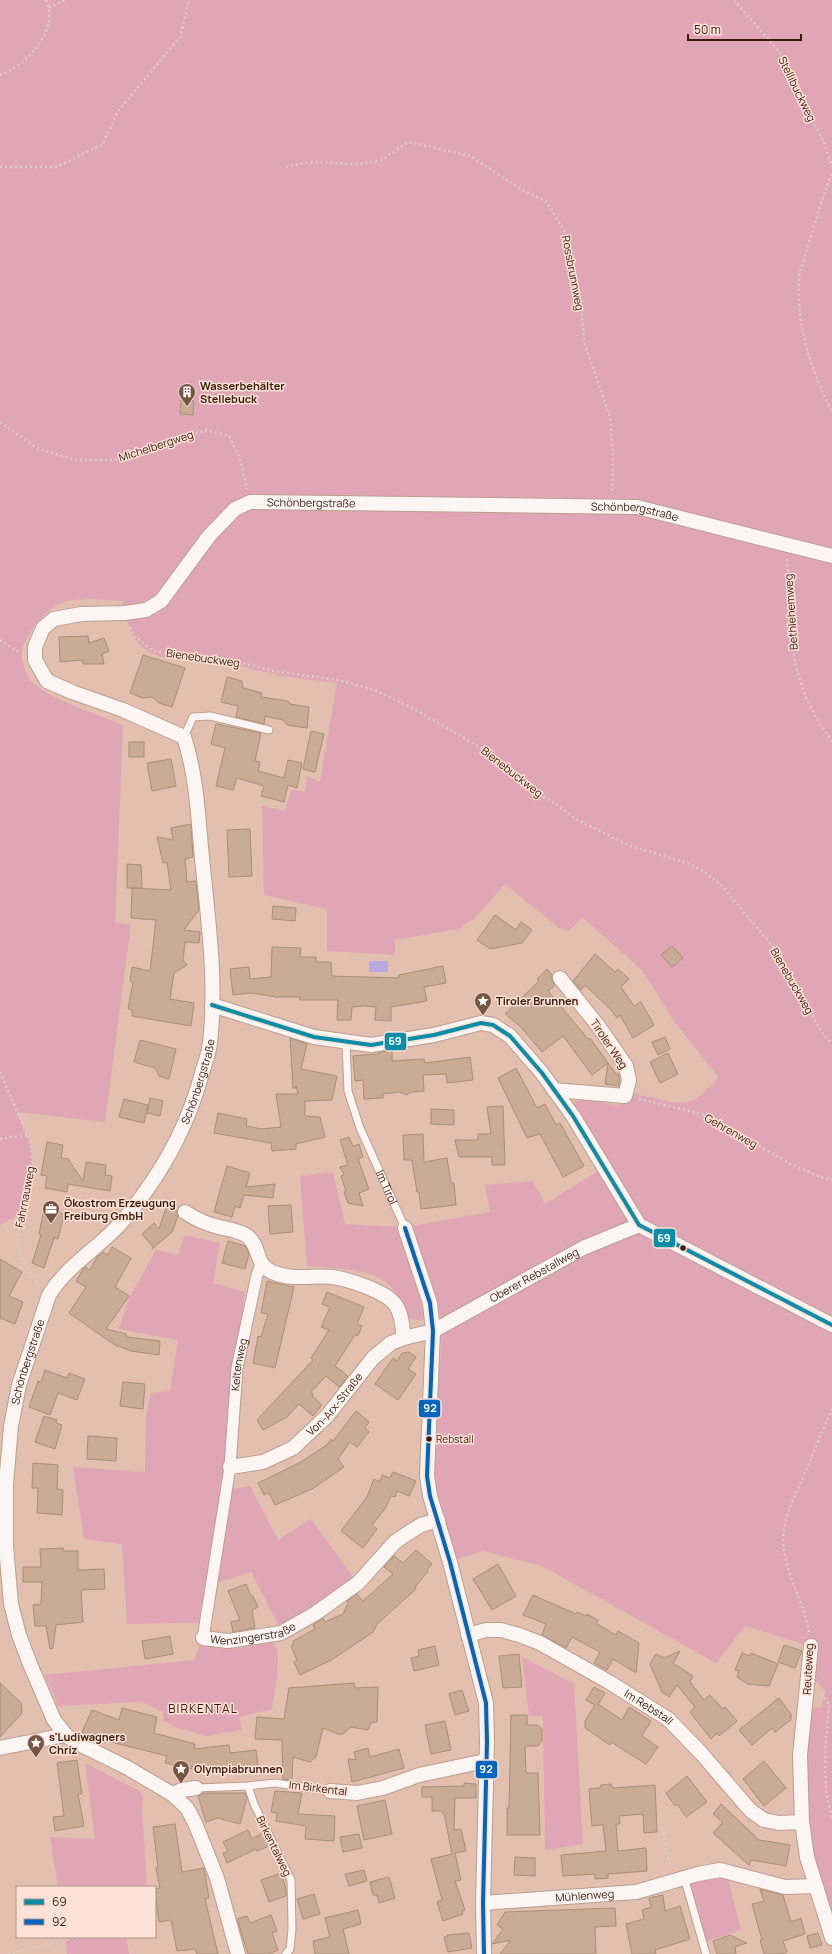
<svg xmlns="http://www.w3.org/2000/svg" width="832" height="1954" font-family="Manrope,sans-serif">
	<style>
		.green { fill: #e1a6b6 }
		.water { fill: #b8a9e1 }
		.building { fill: #c9ab96; stroke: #a98e79 }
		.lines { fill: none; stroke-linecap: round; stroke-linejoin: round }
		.service-casing { stroke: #bd9e8f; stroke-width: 9 }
		.pedestrian-casing { stroke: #bd9e8f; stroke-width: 13 }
		.minor-casing { stroke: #bd9e8f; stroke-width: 16 }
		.path { stroke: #dacdc8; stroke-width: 2.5; stroke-dasharray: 2 3; stroke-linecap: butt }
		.service { stroke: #fbf5f3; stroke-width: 7 }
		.pedestrian { stroke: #fbf5f3; stroke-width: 11 }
		.minor { stroke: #fbf5f3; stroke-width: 14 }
		.bus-1-casing { stroke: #fce2d6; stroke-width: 7 }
		.bus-2-casing { stroke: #fce2d6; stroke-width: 7 }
		.bus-1 { stroke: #0c8da7; stroke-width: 4 }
		.bus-2 { stroke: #0065bd; stroke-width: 4 }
		.bus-dot { fill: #3a1c0c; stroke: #fce2d6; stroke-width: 1.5 }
		.labels { text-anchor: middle; stroke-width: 3; stroke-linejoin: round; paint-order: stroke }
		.bus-label { font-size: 10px; fill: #3a1c0c; stroke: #fce2d6; text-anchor: start }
		.street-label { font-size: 11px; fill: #3a1c0c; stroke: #fce2d6 }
		.poi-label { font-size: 11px; font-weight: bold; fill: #3a1c0c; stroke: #fce2d6; text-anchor: start }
		.neighbourhood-label { font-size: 12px; letter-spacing: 1px; fill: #3a1c0c; stroke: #fce2d6 }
		.line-badge { stroke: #fce2d6; stroke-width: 1.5 }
		.badge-label { font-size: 11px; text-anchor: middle; font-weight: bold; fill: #fff }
	</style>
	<rect width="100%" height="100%" fill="#e2bfae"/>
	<path class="green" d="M0,0H832V1925L806,1827V1734L810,1710L813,1708L821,1707L826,1691L813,1679L811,1646L745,1626L716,1663L542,1566L483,1551L455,1560L441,1517L434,1482L433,1444L441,1351L442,1326L437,1298L412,1226L490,1212L485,1185L533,1181L545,1204L603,1168L573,1107L574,1103C590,1093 607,1110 625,1103L630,1093L677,1103L694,1101L719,1078L676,1024L642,970L583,918L568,931L559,928L505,884L475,918L458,929L395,940V955L327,951V909L264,895L262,806L285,811L291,790L305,791L307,776L320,782L337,683C316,680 294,679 274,674C249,669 226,662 202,658C187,656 168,661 153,654C132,644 126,622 122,601C102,600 78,596 59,604C45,610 25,635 22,651C21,661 26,675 32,682C51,701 98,714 123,725L115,923L131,924L105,1122L17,1112L31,1145L32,1161L21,1213L0,1225Z
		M333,1172L345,1224L396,1227L411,1265L425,1319L420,1321L409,1318C404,1307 398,1293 388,1284C371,1268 330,1268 307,1266L300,1176Z
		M185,1235L220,1243L213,1283L245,1292L225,1465L219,1489L225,1490L250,1486L278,1540L311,1519L353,1577L324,1599L279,1626L251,1572L205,1587L198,1623L127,1624L122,1544L84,1539L73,1467L145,1472L146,1416L151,1393L170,1391L178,1340L119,1329L128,1300L156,1250L178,1255Z
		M265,1642L274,1643C283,1656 274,1693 272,1709L240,1717L241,1730L207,1736L175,1727L163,1721V1712L142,1702L58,1706L45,1675L194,1660L201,1643C223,1652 243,1649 265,1642Z
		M522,1657L574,1684L583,1844L545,1850L543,1716H529Z
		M85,1763L139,1791L143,1797L142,1809L147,1887H58L50,1837L95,1839Z
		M713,1879H728L741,1930L707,1941L689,1883Z
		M65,1937H126L129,1954H67Z"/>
	<path class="water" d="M369,961H388V972H369Z"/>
	<path class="building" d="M181,400L194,401L193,415L180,414Z
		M88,636L89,643L104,638L109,651L102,654L104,664H83L82,660L60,662L59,637Z
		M143,655L185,668L172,707L159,703L152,697L143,698L130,693Z
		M227,677L242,681L243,688L262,693L261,697L288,701L290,704L309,707L307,728L287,725L283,720L265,716L264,724L236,717L238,706L221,702Z
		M216,724L261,733L255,761L260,762L258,771L284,778L288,760L302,763L297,788L288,785L284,802L261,796L264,786L237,778L233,790L216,786L225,748L211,744Z
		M311,731L324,734L315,772L303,769Z
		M129,742H144V757H129Z
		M171,759L176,786L152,791L147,763Z
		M191,824L193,857L185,859L187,882L196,881L199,910L184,930L200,932L199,943L185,942L183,960L187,965L174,973L170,999L194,1003L191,1026L132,1016V1010L128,1009L133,982L130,981L132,967L150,971L156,920L131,918L132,888L171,890L167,862L163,863L157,837L173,840L171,828Z
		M250,829L252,876L229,877L227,830Z
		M127,864L141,865L142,888H127Z
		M273,906L296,908L295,921L272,919Z
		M495,915L516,930L521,922L532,930L522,943L490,949L477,940Z
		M672,946L683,958L672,967L661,955Z
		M272,947L301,948L300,957H316V962H331L332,976L399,978V975L443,966L446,983L424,987L427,1001L391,1007V1021L375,1020L376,1007L364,1006L352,1007L351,1020H337L338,1000H300V997H276L251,993L233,995L230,969L249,967L250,979L271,977Z
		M595,954L615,972L618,969L629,979L621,987L634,1006L641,1002L654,1025L633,1038L620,1015L617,1018L612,1011L585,985L581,990L573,981Z
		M547,969L552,975V980L555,985L548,991L588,1039L590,1038L616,1074H619V1086L605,1084L608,1063L592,1075L563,1036L542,1052L520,1026L505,1014L539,981L537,979Z
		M665,1037L670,1049L658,1055L652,1042Z
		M290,1038L307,1044L301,1069L337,1076L332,1100L305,1101V1116L320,1117L325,1137L296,1144V1149L272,1151L271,1143L214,1133L218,1113L247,1119L246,1126L262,1129L281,1127L276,1094H298L296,1086V1088H293Z
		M140,1040L176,1049L169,1079L159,1076L155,1068L134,1062Z
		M392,1050V1061L424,1059L425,1063L470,1057L473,1080L447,1083L446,1074L423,1075L424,1091L411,1092L407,1095L400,1092L383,1094V1098L364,1099L363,1080L355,1081L353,1056L378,1054V1053Z
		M668,1053L678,1074L660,1083L650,1062Z
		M516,1068L537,1108L545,1104L556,1125L560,1123L584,1166L563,1177L540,1134L527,1138L498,1078Z
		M150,1098L163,1101L160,1116L147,1113Z
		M124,1099L148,1105L144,1123L119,1117Z
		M503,1106L505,1165H492V1157H459L455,1140H478V1134H491L487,1107Z
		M431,1109L454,1110V1125L431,1124Z
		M423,1134L424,1162L447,1158L451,1183H454L456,1205L421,1209L419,1192H417L412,1160H404L403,1135Z
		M349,1137L353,1146L359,1144L363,1157L358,1159L369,1189L359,1193L363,1206L348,1203L344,1192L346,1191L341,1176L344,1175L340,1167L348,1165L340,1140Z
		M47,1142L63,1145L61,1158L68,1159L83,1181L86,1162L106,1165L105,1175L112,1176L110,1191L68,1184L67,1192L45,1188L47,1176L41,1175Z
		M227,1166L250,1173L246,1187L275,1184L273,1198L244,1195L240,1208L235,1206L232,1217L214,1212Z
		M291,1205L293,1232L270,1234L268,1206Z
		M166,1208L177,1211L178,1216L172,1232L152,1249L153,1247L142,1234L154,1223L159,1229Z
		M44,1209L64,1214L58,1239L54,1238L44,1268L32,1263L41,1235L39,1234Z
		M228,1241L245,1246L247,1249L249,1254L245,1269L222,1263Z
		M112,1247L131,1258L115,1287L129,1296L106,1329L126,1334L127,1337L160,1341L159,1355L131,1351L115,1345L69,1313L86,1287L76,1281L84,1268L85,1267L90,1270L97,1257L103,1252L108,1255Z
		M0,1259L22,1272L9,1296L23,1302L15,1324L0,1318Z
		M267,1281L294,1287L275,1368L253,1363L258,1336L261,1337L268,1314L261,1313Z
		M327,1292L364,1307L357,1324L362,1326L358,1336L355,1335L335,1366L348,1376L339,1387L326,1376L311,1392L313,1394L312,1396L322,1405L313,1416L299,1404L287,1417L263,1430L257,1420L313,1360L311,1358L329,1330L321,1327L330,1307L322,1304Z
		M409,1352L416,1357L408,1369L416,1374L398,1400L375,1384L393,1358L397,1361L402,1353Z
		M45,1370L67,1378L69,1373L85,1379L77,1400L58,1393L50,1415L29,1407L38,1381L41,1382Z
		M123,1382L145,1384L143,1409L120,1406Z
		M356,1411L369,1422L365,1428L369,1432L357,1447L350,1442L338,1459L344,1467L312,1489L275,1505L269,1493L264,1495L258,1483L301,1462L328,1444L331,1439L333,1441Z
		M44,1416L57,1420L56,1423L62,1425L55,1449L35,1442Z
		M88,1436L117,1438L116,1461L87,1459Z
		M33,1463L58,1465L57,1489L63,1490L62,1515L37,1513L38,1488H32Z
		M393,1472L416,1481L409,1496L397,1491L395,1497L391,1496L386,1507L372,1525L377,1529L363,1548L341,1531L367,1497L374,1479L380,1482L382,1475L390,1478Z
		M63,1548L64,1551H78V1570L104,1569L105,1589L81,1590L83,1622L56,1625L53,1648L50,1649L46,1626H35L33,1605L41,1604L42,1582H23V1567H41L40,1549Z
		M416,1550L432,1564L427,1570L428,1571L415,1587L416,1589L377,1624L373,1632L333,1659L300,1675L294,1662L297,1660L291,1646L294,1644L293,1641L315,1629L313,1625L323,1618L325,1622L343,1614L348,1603L347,1601L357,1594L363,1601L393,1574L384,1567L394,1556L403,1563Z
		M498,1564L516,1596L492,1610L473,1579Z
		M246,1584L251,1596H253L258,1607L252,1610L255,1628L233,1632L231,1622L240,1620L228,1591Z
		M533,1595L576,1614L577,1612L586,1616L587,1614L598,1620L597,1624L616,1635L618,1631L639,1643L636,1673L613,1659L607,1670L594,1663L600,1652L572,1637L566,1648L542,1635L546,1624L523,1615Z
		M170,1636L173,1654L145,1659L142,1641Z
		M784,1645L802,1651L795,1668L778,1662Z
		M435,1646L439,1665L414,1671L411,1658L419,1656L418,1650Z
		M680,1651L673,1663L693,1676L690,1682L704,1700L710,1695L723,1709L725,1707L737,1721L719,1736L717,1733L711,1739L690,1712L695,1707L677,1685L669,1697L662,1692L650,1664L656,1654L664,1658Z
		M742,1653L750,1656L751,1653L778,1664L769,1686L748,1684L737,1677L739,1671L735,1670Z
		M519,1654L522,1687L503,1688L499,1656Z
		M0,1683L21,1703L22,1713L0,1737Z
		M354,1683L355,1688L378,1687L377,1722L371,1723L368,1730L351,1727L343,1734H338L323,1728L316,1757L310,1762L293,1757L292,1780L283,1779L282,1740L255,1739L257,1717L284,1719L289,1688Z
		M594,1687L605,1693L598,1704L622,1720L629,1707L651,1721L642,1736L658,1747L646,1764L611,1742L610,1745L585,1728V1721L595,1705L586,1700Z
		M462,1690L469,1711L455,1715L449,1694Z
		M779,1698L791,1714V1720L775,1732L772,1728L752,1745L739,1730Z
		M122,1708L157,1717L154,1733L195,1744L194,1749L229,1745L230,1753L256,1750L258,1767L215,1772L192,1766V1769L165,1763L167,1756L107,1741L106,1743L82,1732L92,1710L119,1720Z
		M511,1715H527V1725H537L542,1729V1741L538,1746H525L526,1773H538L540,1835H507V1808H509Z
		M445,1721L451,1750L431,1754L425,1725Z
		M368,1748L370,1757L399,1749L404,1768L352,1782L348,1759L356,1760L354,1752Z
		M77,1760L82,1794H78L84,1826L55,1831L53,1817L64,1816L57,1763Z
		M764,1761L786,1788L764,1806L743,1779Z
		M687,1776L707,1802L686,1817L677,1804L675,1806L666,1793Z
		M464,1783L476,1784V1798H455L454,1830L461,1829L466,1851L455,1853L461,1880L455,1881L465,1910L462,1911L463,1914L443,1921L437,1902L442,1900L431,1859L452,1854L444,1813H442V1811H432V1797H422V1787L464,1786Z
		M611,1784L613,1788L655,1785L657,1832L644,1833L643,1814L619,1816L620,1824H616L618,1851L646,1848L647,1871L608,1874V1878L595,1879V1874L563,1876L561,1855L606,1851L603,1825L592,1826L589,1789L600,1788L601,1785Z
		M275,1791L302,1793L298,1814L335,1816L334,1841L305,1839L306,1826L276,1821L277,1813L271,1812Z
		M203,1793H245L247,1798L240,1824L218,1818L206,1822L198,1796Z
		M385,1800L392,1834L364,1840L357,1806Z
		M721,1804L759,1840L790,1845L786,1866L751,1860L749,1865L713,1833L723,1822L713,1814Z
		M175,1824L182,1872L204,1868L209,1898L205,1899L218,1954H197L195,1949L177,1951L171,1920L159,1922L155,1893V1889L160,1888L156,1868H158L153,1827Z
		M248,1830L252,1839L263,1833L269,1846L257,1851L256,1849L227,1863L223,1853L228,1851L223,1842Z
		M359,1834L362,1848L343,1852L340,1837Z
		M515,1857L535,1858V1876L514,1875Z
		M364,1870L367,1881L349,1886L345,1874Z
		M281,1873L286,1889V1896L269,1902L261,1880Z
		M389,1877L395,1898L379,1903L377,1895H373L370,1882Z
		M760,1889L783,1895L791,1922L801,1918L805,1934L783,1941L787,1952L781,1954H764L760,1940H762L752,1904L764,1901Z
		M314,1894L320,1914L303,1919L297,1899Z
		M663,1895L665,1911L680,1906L690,1939L655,1950L656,1954H632L626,1924L644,1919L642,1910L651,1907L649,1898Z
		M615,1908L616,1926L595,1927L596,1954H500L511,1940L492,1944L503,1929L497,1925L505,1912Z
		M358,1910L361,1924L343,1929L349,1954H315L313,1941L330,1937L325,1918Z
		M271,1915L277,1931L272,1933L278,1950L269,1954H248L237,1919L247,1916L250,1923Z
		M469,1933L472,1948L448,1952L444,1937L448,1936L447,1935Z
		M818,1933L822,1945L810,1948L807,1936Z
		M730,1935L747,1943L735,1947L736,1954H717L713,1941Z"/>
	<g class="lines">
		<defs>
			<g id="service">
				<path d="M184,737L193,717L210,716L269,730"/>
				<path id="s1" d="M346,1043L348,1091L360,1128L405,1228"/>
				<path d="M248,1786L254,1804L291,1880L292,1929L290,1949L286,1954"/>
				<path d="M196,1788L248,1786L275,1783L330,1791"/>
				<path d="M684,1877L706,1954"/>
			</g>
			<g id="pedestrian">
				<path id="s2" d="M203,1638L230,1467L237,1368L257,1275L261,1264"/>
			</g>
			<g id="minor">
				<path d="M212,1005L314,1037L371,1045L434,1035L481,1023L493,1025L510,1036L542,1073L573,1116L639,1225L832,1325"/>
				<path d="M554,1090L625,1096L629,1080L626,1066L599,1027L560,978"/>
				<path d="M185,1212C194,1218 204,1223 215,1226C225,1229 239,1230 247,1236C261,1246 254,1264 272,1272C292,1281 312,1275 332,1277C348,1279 384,1291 394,1303C402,1312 402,1326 404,1338"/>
				<path d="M405,1228L430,1303L433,1331L427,1476L430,1496L450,1562L486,1703L487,1742L483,1903L484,1954"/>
				<path id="s3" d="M230,1467L263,1462L293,1448L327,1416L373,1358L391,1343L404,1338L433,1331L583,1248L639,1225"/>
				<path id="s4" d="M468,1635L486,1630H501L519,1635L540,1643L609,1682L668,1719L701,1753L750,1810L764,1820L779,1823L802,1822"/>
				<path id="s5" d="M203,1638L228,1641L281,1633L316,1613L358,1583L395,1542L408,1533L421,1525L438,1520"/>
				<path d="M811,1646L800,1755L802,1822L807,1857L832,1938"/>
				<path d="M0,1748L66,1735"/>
				<path d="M330,1791L357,1793L383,1788L419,1775L485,1761"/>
				<path d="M172,1794L182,1790L196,1788"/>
				<path id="s6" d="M483,1903L636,1892L698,1874L720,1870L785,1887L816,1886"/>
				<path id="s7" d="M238,1954L217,1878L195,1823L187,1808L172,1794L126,1767L75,1742L66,1735L54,1720L30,1664L19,1635L11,1604L6,1546V1484L11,1426L19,1385L49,1295C66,1267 94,1251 116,1228C131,1213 144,1194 156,1176C177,1144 192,1110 202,1073C205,1063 209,1053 210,1043C217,982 208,919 202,858C198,817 197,777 184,737L123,710L72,692L47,681L35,660V647L43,628L54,619L81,614L125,613L146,610L161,601L209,536L235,509L250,502L637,507L832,556"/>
			</g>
		</defs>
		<use href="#service" class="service-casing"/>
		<use href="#pedestrian" class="pedestrian-casing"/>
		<use href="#minor" class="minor-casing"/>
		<path class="path" d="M734,0L782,55L810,117L824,142L832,167
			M49,8L65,0
			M0,75C27,66 60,29 46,0
			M0,167H57L103,144L118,111L180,37L189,0
			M286,167L309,162L359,164L382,160L408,142L471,156L517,187L547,202L564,230L581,308L585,345L610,417L613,453L612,493
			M832,174C822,198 815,223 807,249C805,258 800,268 799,278C796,325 811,370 832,412
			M0,422L37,448L75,460H114L206,430L229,436L240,458L247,489
			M787,559C792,630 785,680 832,741
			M130,627L135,637L153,651L230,660L273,671L338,680L375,690L414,709L483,749L537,793L555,803L574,818L628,845L690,864L700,869L721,885L774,948L788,970L822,1033L832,1044
			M0,640L21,654
			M0,1072L31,1145L32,1161L21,1213L17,1242L24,1262L39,1287
			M639,1099L702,1114L791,1164L820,1177L832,1180
			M0,1139L27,1135
			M154,1203H164L172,1207
			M809,1632C804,1604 788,1578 784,1550C780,1523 793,1501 803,1477C813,1454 822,1432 832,1409
			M821,1694L829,1704L825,1753L826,1793L832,1817
			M663,1828L666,1853L671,1868
			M8,1954L78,1937"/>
		<use href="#service" class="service"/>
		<use href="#pedestrian" class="pedestrian"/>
		<use href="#minor" class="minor"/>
		<defs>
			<path id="bus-1" d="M212,1005L314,1037L371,1045L434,1035L481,1023L493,1025L510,1036L542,1073L573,1116L639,1225L832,1325"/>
			<path id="bus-2" d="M405,1228L430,1303L433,1331L427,1476L430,1496L450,1562L486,1703L487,1742L483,1903L484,1954"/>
		</defs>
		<use href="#bus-1" class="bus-1-casing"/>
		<use href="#bus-2" class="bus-2-casing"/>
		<use href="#bus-1" class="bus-1"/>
		<use href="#bus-2" class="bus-2"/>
	</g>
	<defs>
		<symbol id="building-pin" viewBox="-11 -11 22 30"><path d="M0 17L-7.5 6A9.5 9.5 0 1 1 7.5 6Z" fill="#755545" stroke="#fce2d6"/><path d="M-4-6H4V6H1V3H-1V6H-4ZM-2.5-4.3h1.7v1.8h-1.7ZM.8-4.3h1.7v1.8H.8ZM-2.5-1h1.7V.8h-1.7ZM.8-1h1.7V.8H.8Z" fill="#fff"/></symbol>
		<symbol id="sight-pin" viewBox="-11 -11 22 30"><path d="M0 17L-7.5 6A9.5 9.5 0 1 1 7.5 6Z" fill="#755545" stroke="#fce2d6"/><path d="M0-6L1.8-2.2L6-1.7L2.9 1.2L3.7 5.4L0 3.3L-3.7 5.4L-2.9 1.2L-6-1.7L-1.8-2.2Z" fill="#fff"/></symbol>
		<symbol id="office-pin" viewBox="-11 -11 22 30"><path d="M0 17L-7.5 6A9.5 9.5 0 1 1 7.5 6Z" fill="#755545" stroke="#fce2d6"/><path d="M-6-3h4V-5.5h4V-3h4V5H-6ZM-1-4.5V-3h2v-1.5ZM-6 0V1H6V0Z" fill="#fff"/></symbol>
	</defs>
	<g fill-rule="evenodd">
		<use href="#building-pin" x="177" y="382" width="20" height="27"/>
		<use href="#sight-pin" x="473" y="991" width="20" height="27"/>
		<use href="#office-pin" x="41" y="1199" width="20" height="27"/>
		<use href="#sight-pin" x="26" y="1733" width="20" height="27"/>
		<use href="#sight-pin" x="171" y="1759" width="20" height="27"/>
	</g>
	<g class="bus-dot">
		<circle cx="683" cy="1248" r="3.5"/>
		<circle cx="429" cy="1439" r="3.5"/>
	</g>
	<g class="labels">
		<g class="bus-label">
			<text x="436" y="1443">Rebstall</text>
		</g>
		<g class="street-label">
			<text transform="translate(797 89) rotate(64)" y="4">Stellibuckweg</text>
			<text transform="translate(573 273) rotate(79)" y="4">Rossbrunnweg</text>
			<text transform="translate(156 446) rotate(-18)" y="4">Michelbergweg</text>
			<text dy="4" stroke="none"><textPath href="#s7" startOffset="1895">Schönbergstraße</textPath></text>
			<text dy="4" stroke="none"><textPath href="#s7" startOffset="2219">Schönbergstraße</textPath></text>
			<text transform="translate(791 612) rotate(-94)" y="4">Bethlehemweg</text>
			<text transform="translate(203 658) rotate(8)" y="4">Bienebuckweg</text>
			<text transform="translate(512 772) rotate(38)" y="4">Bienebuckweg</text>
			<text transform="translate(792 981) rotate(60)" y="4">Bienebuckweg</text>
			<text transform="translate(609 1044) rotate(56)" y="4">Tiroler Weg</text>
			<text dy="4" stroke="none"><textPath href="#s7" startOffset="1020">Schönbergstraße</textPath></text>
			<text transform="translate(731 1131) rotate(29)" y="4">Gehrenweg</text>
			<text dy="4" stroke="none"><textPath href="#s1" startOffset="152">Im Tirol</textPath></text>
			<text transform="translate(25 1197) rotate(-79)" y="4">Fahrnauweg</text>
			<text dy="4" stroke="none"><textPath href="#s3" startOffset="370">Oberer Rebstallweg</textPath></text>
			<text dy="4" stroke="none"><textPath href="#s7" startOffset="685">Schönbergstraße</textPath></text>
			<text dy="4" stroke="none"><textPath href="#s2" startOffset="276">Keltenweg</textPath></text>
			<text dy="4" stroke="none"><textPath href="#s3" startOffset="127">Von-Arx-Straße</textPath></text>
			<text dy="4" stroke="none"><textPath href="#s5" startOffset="51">Wenzingerstraße</textPath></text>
			<text transform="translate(808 1669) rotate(-87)" y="4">Reuteweg</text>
			<text dy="4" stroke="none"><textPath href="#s4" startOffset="201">Im Rebstall</textPath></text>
			<text transform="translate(318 1788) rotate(7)" y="4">Im Birkental</text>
			<text transform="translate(274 1846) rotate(64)" y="4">Birkentalweg</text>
			<text dy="4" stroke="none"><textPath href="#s6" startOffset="102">Mühlenweg</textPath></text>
		</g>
		<g class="poi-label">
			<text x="200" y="390">Wasserbehälter<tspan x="200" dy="13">Stellebuck</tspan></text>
			<text x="496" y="1005">Tiroler Brunnen</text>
			<text x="64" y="1207">Ökostrom Erzeugung<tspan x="64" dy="13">Freiburg GmbH</tspan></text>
			<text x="49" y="1741">s'Ludiwagners<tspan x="49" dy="13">Chriz</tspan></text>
			<text x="194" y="1773">Olympiabrunnen</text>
		</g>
		<g class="neighbourhood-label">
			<text x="203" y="1713">BIRKENTAL</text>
		</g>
	</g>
	<g class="line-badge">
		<rect x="384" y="1032" width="23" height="19" rx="4" fill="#0c8da7"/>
		<rect x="653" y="1228" width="23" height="20" rx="4" fill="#0c8da7"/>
		<rect x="418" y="1399" width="23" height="19" rx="4" fill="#0065bd"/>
		<rect x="475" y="1760" width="23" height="19" rx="4" fill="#0065bd"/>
	</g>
	<g class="badge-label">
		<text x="395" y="1045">69</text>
		<text x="664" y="1242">69</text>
		<text x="430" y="1412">92</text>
		<text x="486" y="1773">92</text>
	</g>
	<rect x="16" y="1886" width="140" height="52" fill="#fce2d6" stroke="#ae9385"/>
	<rect x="24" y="1899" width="20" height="6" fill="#0c8da7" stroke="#ae9385"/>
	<text x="52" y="1906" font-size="12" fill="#3a1c0c">69</text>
	<rect x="24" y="1919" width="20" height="6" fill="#0065bd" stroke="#ae9385"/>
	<text x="52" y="1926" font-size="12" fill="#3a1c0c">92</text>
	<path d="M688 34v6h113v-6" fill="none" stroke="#3a1c0c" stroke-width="2"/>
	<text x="694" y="34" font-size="12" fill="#3a1c0c" stroke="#fce2d6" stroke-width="3" paint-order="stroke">50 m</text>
</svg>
